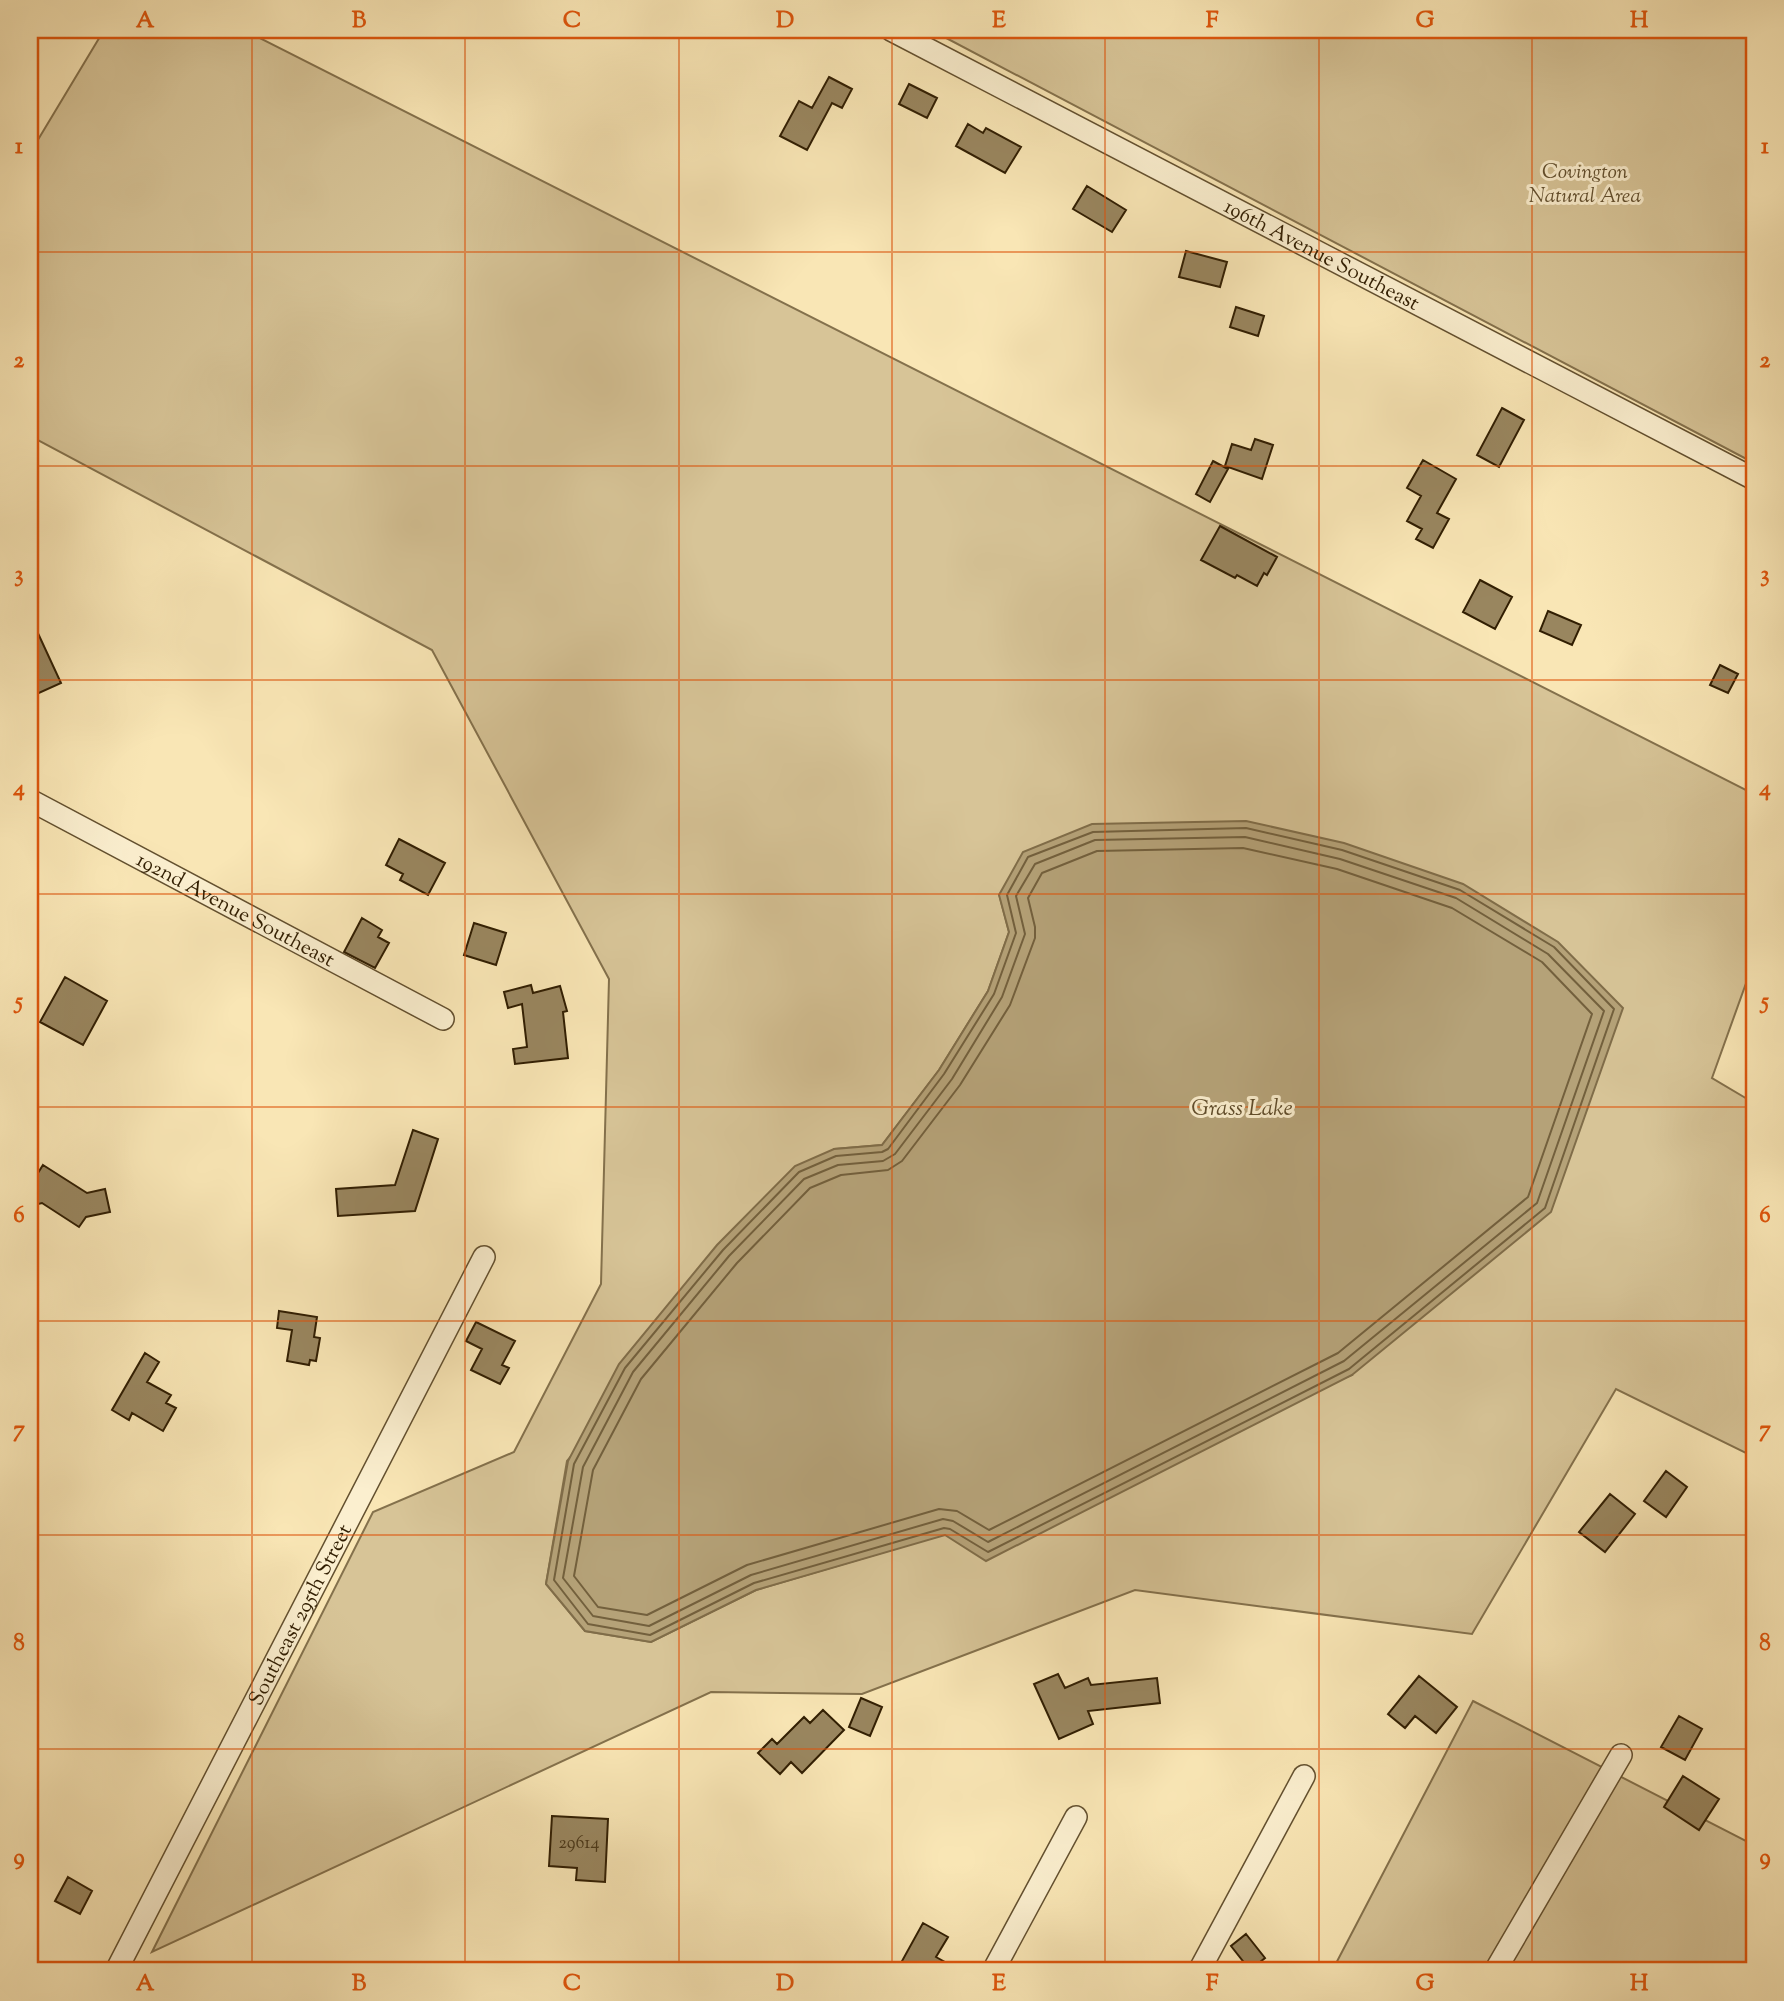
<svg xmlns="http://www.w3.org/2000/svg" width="1784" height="2001" font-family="'Sorts Mill Goudy',serif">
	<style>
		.green { fill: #d7c497; stroke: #84714c; stroke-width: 2; fill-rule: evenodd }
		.water { fill: #b5a278; stroke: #806d49; stroke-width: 2 }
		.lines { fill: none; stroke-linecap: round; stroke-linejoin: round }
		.shore { stroke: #73603d; stroke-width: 2 }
		.building { fill: #99865f; stroke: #311e02; stroke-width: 2 }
		.minor-casing { stroke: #63502f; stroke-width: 24 }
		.minor { stroke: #fbefcf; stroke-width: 21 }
		.grid { fill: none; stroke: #df560c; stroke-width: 2; stroke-opacity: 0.55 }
		.labels { text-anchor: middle; stroke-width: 6; stroke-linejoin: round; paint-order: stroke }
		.number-label { font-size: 18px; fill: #4b3819 }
		.park-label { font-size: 21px; font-style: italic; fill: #63502f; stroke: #fbefcf }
		.street-label { font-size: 21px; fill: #311e02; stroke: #fbefcf }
		.water-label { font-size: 23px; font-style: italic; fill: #5f4c2b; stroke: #fbefcf }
		.neatline { fill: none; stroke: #df560c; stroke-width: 2.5 }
		.grid-label { font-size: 23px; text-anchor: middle; font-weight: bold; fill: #df560c }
	</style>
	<rect width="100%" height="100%" fill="#f9e6b5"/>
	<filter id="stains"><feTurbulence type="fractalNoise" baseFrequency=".00286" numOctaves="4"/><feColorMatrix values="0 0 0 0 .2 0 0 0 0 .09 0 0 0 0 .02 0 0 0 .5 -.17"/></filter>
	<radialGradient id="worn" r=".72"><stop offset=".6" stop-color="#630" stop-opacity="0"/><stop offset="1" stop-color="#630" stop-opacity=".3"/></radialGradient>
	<path class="green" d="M104,30H244L1754,794V961L1712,1078L1754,1103V1457L1616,1389L1472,1634L1135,1590L862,1694L711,1692L152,1952L373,1512L514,1452L601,1284L609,979L432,650L30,436V153ZM999,894L1352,1375L945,1534L756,1590L651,1642L585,1631L546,1584L567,1461L834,1149L882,1145L939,1070L988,991L1009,932Z
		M931,30H1754V463Z
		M1473,1701L1754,1845V1971H1332Z"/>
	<path class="water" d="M1246,821L1344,843L1463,884L1558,942L1623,1008L1551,1212L1352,1375L986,1561L945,1535L756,1590L651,1642L585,1631L546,1584L568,1461L619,1364L717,1245L795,1166L834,1149L882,1145L939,1070L988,991L1009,932L999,895L1023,852L1092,824Z"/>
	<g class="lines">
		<path class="shore" d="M1246,828L1342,850L1460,890L1554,947L1614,1009L1545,1208L1349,1369L988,1552L950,1529L944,1528L754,1583L650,1635L588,1624L554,1580L574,1464L625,1368L723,1250L799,1172L836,1156L882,1152L888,1149L944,1074L994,994L1016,933L1007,895L1028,857L1093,832Z
			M1245,837L1340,859L1456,898L1548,954L1604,1011L1537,1203L1344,1361L988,1542L953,1521L943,1519L751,1575L649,1626L593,1616L563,1578L583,1467L633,1372L729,1256L804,1179L838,1165L883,1161L895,1154L952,1079L1002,997L1025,934L1016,896L1035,864L1095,840Z
			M1243,848L1337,869L1452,908L1542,962L1592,1014L1528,1197L1338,1353L989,1530L957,1511L939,1509L747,1565L647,1615L598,1607L574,1576L593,1470L641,1379L737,1263L810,1188L841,1175L888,1170L902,1161L960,1085L1010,1005L1035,938V927L1028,898L1042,873L1097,851Z"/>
	</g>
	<path class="building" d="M829,77L852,89L842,108L832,103L807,150L780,136L799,101L812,108Z
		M909,84L937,98L927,118L899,104Z
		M968,124L983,133L986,128L1021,147L1005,173L956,146Z
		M1087,186L1126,210L1112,232L1073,209Z
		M1186,251L1227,262L1220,287L1179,277Z
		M1236,307L1264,316L1258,336L1230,327Z
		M1502,408L1524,420L1499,467L1477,455Z
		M1255,439L1273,445L1262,479L1225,466L1232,444L1251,450Z
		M1423,460L1456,479L1437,513L1449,519L1433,548L1416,539L1422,529L1407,521L1421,496L1407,488Z
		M1213,461L1228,469L1210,502L1196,494Z
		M1220,526L1277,557L1267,575L1264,573L1257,586L1237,575L1235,578L1201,560Z
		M1480,580L1512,597L1495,629L1463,612Z
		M1548,611L1581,625L1572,645L1540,631Z
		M30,616L61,683L30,697Z
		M1720,665L1738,674L1728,693L1710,685Z
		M399,839L445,863L428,895L400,880L403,874L386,865Z
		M362,918L382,930L378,937L389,943L375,968L344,952Z
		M474,923L506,933L496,965L464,955Z
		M65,977L107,1001L83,1045L40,1022Z
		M531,985L533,993L560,986L567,1011L563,1012L568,1058L515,1064L513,1049L527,1047L522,1004L508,1008L504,992Z
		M413,1130L438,1139L415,1211L338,1216L336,1189L395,1185Z
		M43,1165L87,1193L105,1189L110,1212L86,1217L79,1227L42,1203L30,1206V1177L36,1176Z
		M279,1311L317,1317L314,1337L320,1338L316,1361L310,1360L309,1365L287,1361L292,1330L277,1328Z
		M476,1322L515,1341L502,1365L509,1368L500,1384L471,1370L482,1349L466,1341Z
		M145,1353L159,1362L147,1382L171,1395L166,1403L176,1408L163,1431L132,1413L129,1420L112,1410Z
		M1666,1471L1687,1487L1666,1517L1644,1501Z
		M1610,1494L1635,1514L1605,1552L1579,1532Z
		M1058,1674L1065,1688L1088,1678L1091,1685L1157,1678L1160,1703L1088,1711L1093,1724L1059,1739L1034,1684Z
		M1419,1676L1457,1707L1436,1733L1415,1716L1405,1728L1388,1714Z
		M861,1698L882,1707L870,1736L849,1727Z
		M823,1710L844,1730L802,1773L791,1762L780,1774L758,1753L772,1739L777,1744L804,1717L810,1723Z
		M1679,1716L1702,1729L1685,1760L1661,1747Z
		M1683,1776L1719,1799L1699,1830L1664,1807Z
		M552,1816L608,1819L605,1882L576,1880L577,1868L549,1866Z
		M68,1877L92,1891L80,1914L55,1901Z
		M923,1923L948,1937L936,1957L961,1971H920L902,1961Z
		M1246,1934L1265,1958L1250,1970L1231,1946Z"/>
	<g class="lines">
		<defs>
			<g id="minor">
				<path id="s1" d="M891,30L1754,479"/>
				<path id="s2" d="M30,800L443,1019"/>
				<path id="s3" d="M116,1971L484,1257"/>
				<path d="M993,1971L1076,1817"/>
				<path d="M1199,1971L1304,1776"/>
				<path d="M1495,1971L1621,1755"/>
			</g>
		</defs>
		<use href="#minor" class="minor-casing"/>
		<use href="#minor" class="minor"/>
	</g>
	<path class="grid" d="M252,30V1971M465,30V1971M679,30V1971M892,30V1971M1105,30V1971M1319,30V1971M1532,30V1971M30,252H1754M30,466H1754M30,680H1754M30,894H1754M30,1107H1754M30,1321H1754M30,1535H1754M30,1749H1754"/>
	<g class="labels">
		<g class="number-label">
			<text x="579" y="1848">29614</text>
		</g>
		<g class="park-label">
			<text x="1585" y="178">Covington<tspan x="1585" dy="24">Natural Area</tspan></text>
		</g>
		<g class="street-label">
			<text dy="7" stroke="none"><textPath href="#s1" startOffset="486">196th Avenue Southeast</textPath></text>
			<text dy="7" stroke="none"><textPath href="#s2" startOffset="233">192nd Avenue Southeast</textPath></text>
			<text dy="7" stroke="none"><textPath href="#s3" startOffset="401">Southeast 295th Street</textPath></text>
		</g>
		<g class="water-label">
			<text x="1242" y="1115">Grass Lake</text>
		</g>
	</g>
	<rect width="1784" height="2001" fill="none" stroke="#f9e6b5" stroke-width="77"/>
	<rect x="38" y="38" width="1708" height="1924" class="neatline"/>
	<g class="grid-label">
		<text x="145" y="27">A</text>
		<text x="359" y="27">B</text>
		<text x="572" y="27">C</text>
		<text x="785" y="27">D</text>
		<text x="999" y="27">E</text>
		<text x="1212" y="27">F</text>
		<text x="1425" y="27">G</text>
		<text x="1639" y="27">H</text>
		<text x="19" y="153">1</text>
		<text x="1765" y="153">1</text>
		<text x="19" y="367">2</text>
		<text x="1765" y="367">2</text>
		<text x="19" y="581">3</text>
		<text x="1765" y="581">3</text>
		<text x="19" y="795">4</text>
		<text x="1765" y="795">4</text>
		<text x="19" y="1008">5</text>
		<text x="1765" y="1008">5</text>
		<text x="19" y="1222">6</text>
		<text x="1765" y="1222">6</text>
		<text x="19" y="1436">7</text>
		<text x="1765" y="1436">7</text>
		<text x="19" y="1650">8</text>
		<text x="1765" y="1650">8</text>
		<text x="19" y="1864">9</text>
		<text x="1765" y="1864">9</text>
		<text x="145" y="1990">A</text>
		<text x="359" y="1990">B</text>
		<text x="572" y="1990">C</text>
		<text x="785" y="1990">D</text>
		<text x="999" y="1990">E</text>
		<text x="1212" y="1990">F</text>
		<text x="1425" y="1990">G</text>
		<text x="1639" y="1990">H</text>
	</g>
	<rect width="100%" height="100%" filter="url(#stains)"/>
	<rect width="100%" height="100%" fill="url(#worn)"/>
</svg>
